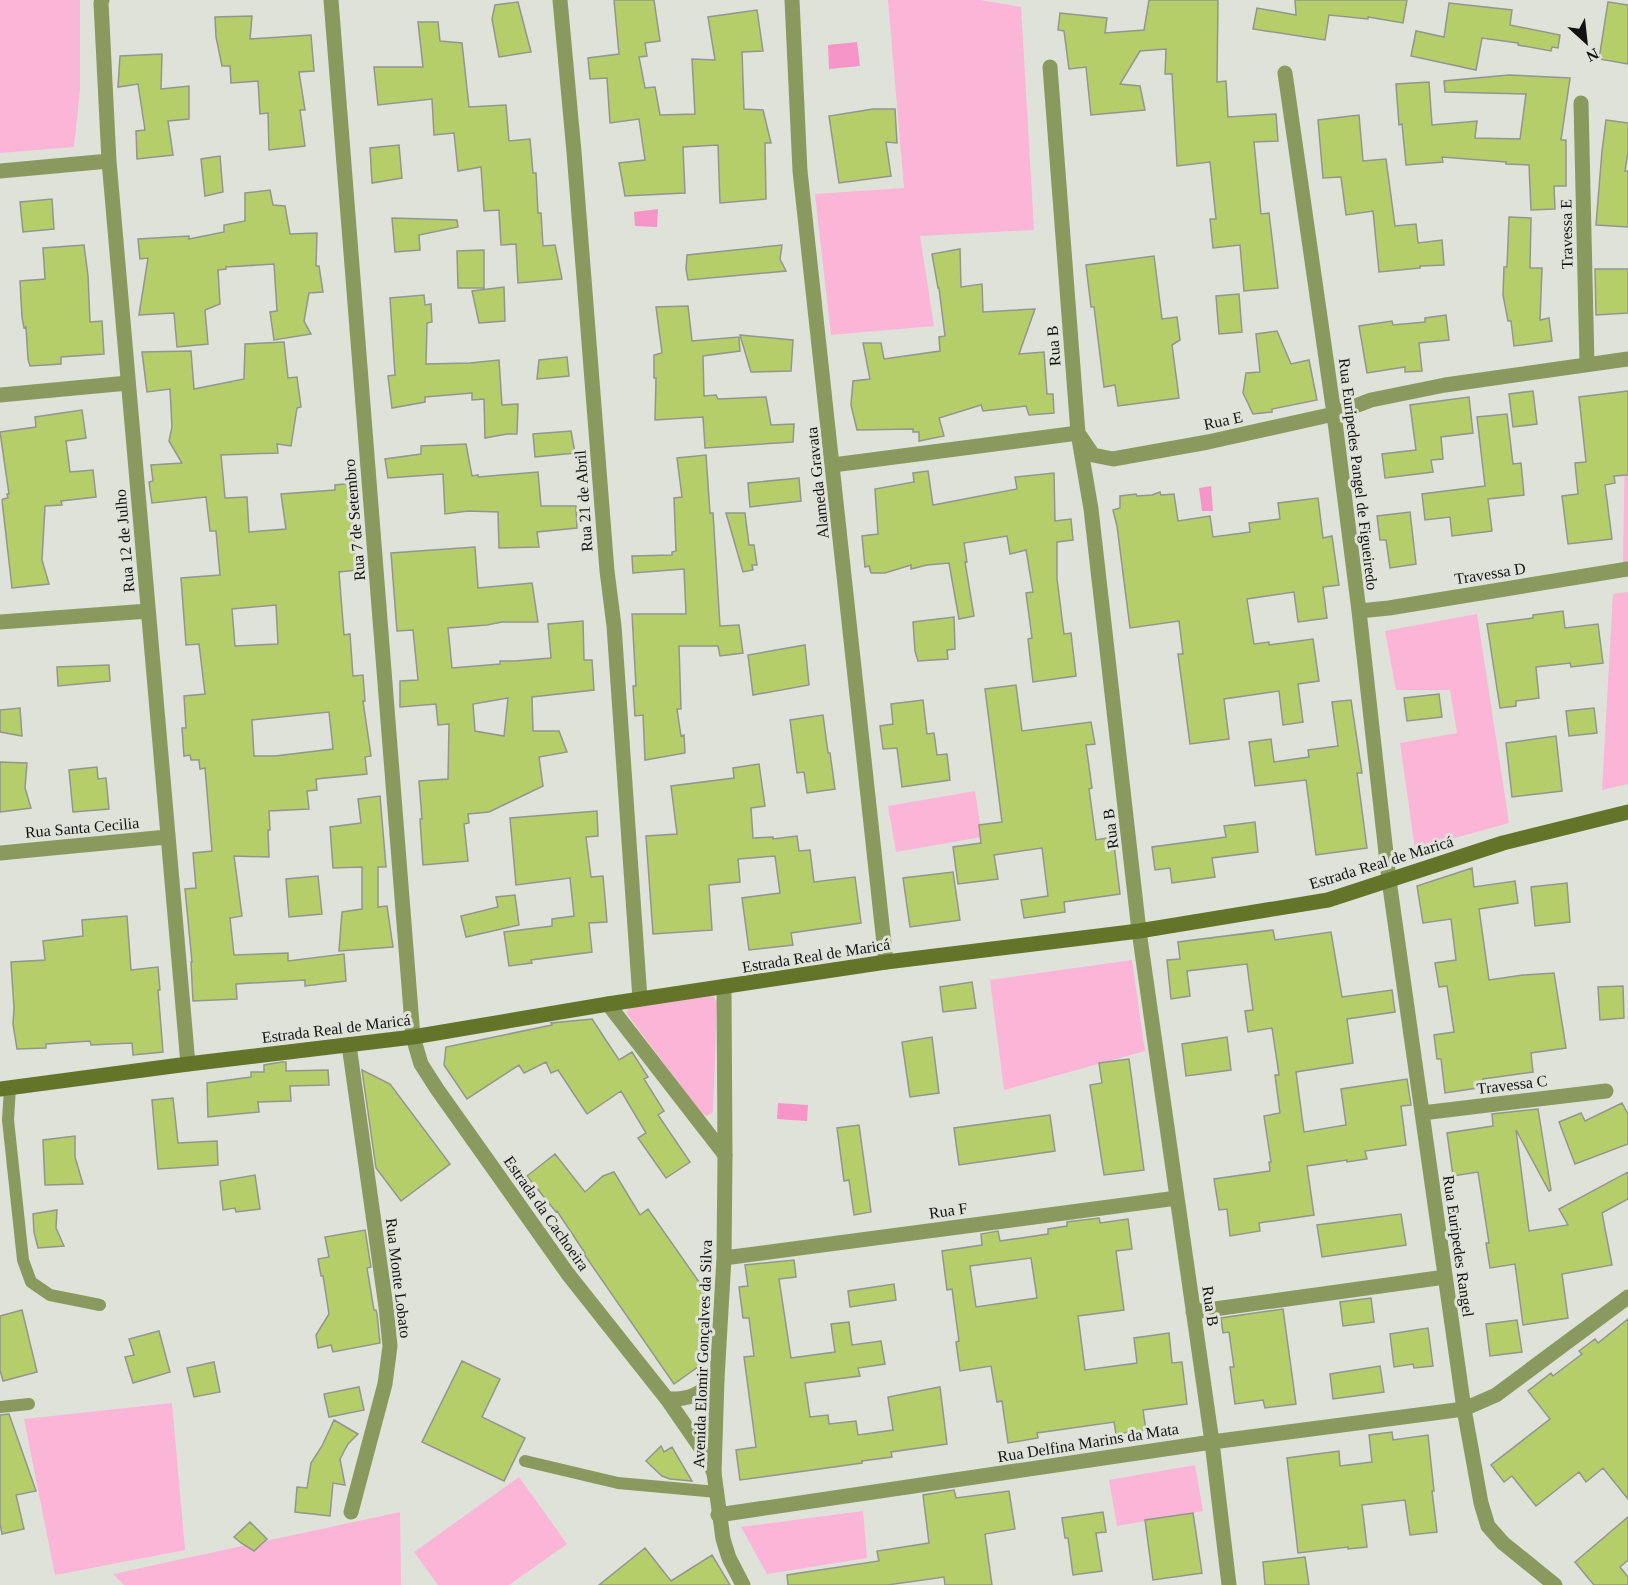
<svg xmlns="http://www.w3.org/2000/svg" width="1628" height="1585" font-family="'Times New Roman',serif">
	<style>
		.green { fill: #fbb5d7 }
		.water { fill: #f695c7 }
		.building { fill: #b6ce6a; stroke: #93968d; stroke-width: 1.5; fill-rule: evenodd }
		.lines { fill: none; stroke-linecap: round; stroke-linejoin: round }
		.service { stroke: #8a9a5e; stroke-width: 12 }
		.pedestrian { stroke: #8a9a5e; stroke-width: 15 }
		.minor { stroke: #8a9a5e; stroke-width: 15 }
		.tertiary { stroke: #8a9a5e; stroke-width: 15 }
		.secondary { stroke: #647529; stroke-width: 15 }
		.labels { text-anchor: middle; stroke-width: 6; stroke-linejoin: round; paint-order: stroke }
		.street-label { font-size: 16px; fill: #121310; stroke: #dfe2d9 }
	</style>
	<rect width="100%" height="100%" fill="#dfe2d9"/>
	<path class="green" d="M0,0H80V90L74,147L0,153Z
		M888,0H980L1021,7L1034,230L920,236L934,326L831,335L815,194L904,188Z
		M1628,440V563L1623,564L1625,441Z
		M1628,592V784L1602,790L1613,594Z
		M1477,614L1509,823L1415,849L1400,743L1457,733L1450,690H1396L1385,631Z
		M975,791L982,837L896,852L888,806Z
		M1132,960L1145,1051L1004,1090L990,980Z
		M713,996L717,1003L713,1112L707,1116L701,1113L627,1014L628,1006Z
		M172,1403L185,1550L55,1575L24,1419Z
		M1195,1465L1203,1511L1117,1526L1109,1480Z
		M519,1477L567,1544L509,1585H438L414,1552Z
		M863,1511L867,1558L767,1574L741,1527Z
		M400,1512L401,1585H124L113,1574Z"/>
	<path class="water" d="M857,42L860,66L829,69L828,45Z
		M658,209L657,227L635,226L634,212Z
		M1211,486L1213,511H1202L1199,488Z
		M778,1103L808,1105L807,1121L777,1119Z"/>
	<path class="building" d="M614,0H654L660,41L645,43L647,56L639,57L645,88L655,87L660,115L695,114L692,59L715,60L708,17L757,10L763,51L742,52L744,109L763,110L771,143H765L766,199L720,203L718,145L683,147L685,193L625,196L619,163L645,160L639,119L610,123L607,78L590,79L588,58L619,54Z
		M1149,0H1218L1217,82L1226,81L1228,117L1276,114L1278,141L1254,142L1261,214L1269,213L1278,288L1244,291L1240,245L1213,248L1210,219H1216L1210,162L1177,166L1172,74H1165L1166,49L1140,51L1120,84L1140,86L1145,110L1091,115L1086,67L1069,69L1064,31L1058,30L1060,13L1107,18L1105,33L1144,30Z
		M1295,0H1407L1403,23L1368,17V19L1329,15L1325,40L1253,29L1257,8L1296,15Z
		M518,2L531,52L499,57L492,19L495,5Z
		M1608,2L1628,5V64L1599,59Z
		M1449,3L1512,10L1510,25L1560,35L1558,48L1552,47L1551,51L1518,45V43L1482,38L1476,70L1411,56L1416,31L1444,37Z
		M252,16L250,39L311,35L314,71L299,72L305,110H300L305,146L269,150L268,113L260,114L258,81L231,83L230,66H222L216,37L215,17Z
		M418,22H438L440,41L462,43L469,107L506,105L509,141L530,139L533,173H536L538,213H541L543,246L555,245L562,279L518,283L516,244L501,245L499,210L484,211L481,167L458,171L454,133L434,135L432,99L378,105L374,67H423Z
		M162,54L161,89L189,86V119L168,121L173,155L137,159L136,131L145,130L138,84L118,87L120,56Z
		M1509,75L1570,78L1561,140H1566V186H1554L1555,209L1531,210L1529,165L1506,164V162L1442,157L1443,162L1406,165L1402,124L1399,125L1396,84L1429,82L1432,125L1477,121L1475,138L1520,139L1526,94L1445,92L1444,81Z
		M873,109H895L897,143L886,142L891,176L839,183L829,116Z
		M1359,115L1363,161L1386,159L1395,226L1416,224L1418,243L1442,240L1444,265L1420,266V268L1379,272L1373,211L1346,215L1341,177L1323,178L1318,120Z
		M1606,120L1628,123V152L1625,171H1628V227L1596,225L1602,151Z
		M399,145L402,178L372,183L370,148Z
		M220,156L223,192L205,196L201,159Z
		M270,190L273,205L285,206L290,234L317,233L316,266H319L323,292L309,293L304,321L311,334L274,340L270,312L277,311L274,264L226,267V269L218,270L220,304L205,310L208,344L177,347L174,313L139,315L148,258L140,259L138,239L189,236V239L224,232V225L245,221V193Z
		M52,199L54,229L23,232L20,202Z
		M1509,217L1531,218L1530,268H1542L1540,320L1549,318L1552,341L1514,346L1511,321H1508L1503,295L1504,267H1507Z
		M392,218L457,220L458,227L419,235L420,250L395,252Z
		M84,245L88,276L90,322L102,321L104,354L61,357V364L30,366L28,359L26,327L24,328L22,317L20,281L45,279L43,248Z
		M782,245L780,259L786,271L688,280L686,269L687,255Z
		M960,249L961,287L982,284L983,312L1035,309L1019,354L1044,352L1047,394H1053L1054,413L1029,415L1026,406L983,411L981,405L939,418L944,436L919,441V432H913V429L857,430L851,405L853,381L870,379L863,343H881L884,359L940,351L939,337L945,336L939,288H938L932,254Z
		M484,250V288H458L457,251Z
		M1154,256L1162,319L1177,317L1180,340L1172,345L1179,398L1118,406L1115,385L1104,387L1094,307H1091L1086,265Z
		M1595,269H1628V313L1596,315Z
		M504,287L505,321L479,323L472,291Z
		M1239,294L1242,332L1219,334L1216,296Z
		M424,295L425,305L431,304L432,322L427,323L426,364L470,363L499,360L502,405L518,404L517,434H507L485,438L484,399L472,400V393L425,397V402L392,408L388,376L395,375L390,298Z
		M688,306L692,341L739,337L740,351L703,356L704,396L716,395L718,399L766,397L771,425L794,424L793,442L705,448L703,417L655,420L656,378H654V355L662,353L656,307Z
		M1446,315L1449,340L1419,343L1422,371L1405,372V367L1367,373L1359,326L1392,321L1393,325L1425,322V318Z
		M1277,331L1291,364L1309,360L1317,400L1272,409V412L1253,414L1243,393L1246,373L1260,372L1256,334Z
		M740,335L793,340L791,371L751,372Z
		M284,342L288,378L297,377L301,407L297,408L291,446L277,444L278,453L221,455L225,498L247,497L249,532L286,529L281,494L335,490V485L353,483L355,514H352L357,570L339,572L344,635L350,634L353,676L363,675L365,701H363L371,756L365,757L367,774L316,779L317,790L307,791L309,809L269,811L270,830H268L269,857L234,856L242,916L230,918L234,955L288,953V961L344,954L346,981L305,986V980L236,984L237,999L193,1001L191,962H192L185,889L196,888L193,853L212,851L205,768L200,769L199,760H191L190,755L184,756L182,728H186L184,696L205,694L199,644L186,645L181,578L220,575L216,531H210L206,497L152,503L149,482L153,481L151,465L182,463L169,441L172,427L170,389L147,392L142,352L191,351L194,389L244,379L245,344ZM276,605L278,644L235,646L232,609ZM329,712L333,749L275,756H254L252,720Z
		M567,357L569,376L537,379L539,360Z
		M1533,391L1537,424L1513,427L1509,394Z
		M1628,391V475L1614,476L1615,483L1605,485L1612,539L1568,544L1562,496L1578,494L1575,463L1586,462L1579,397Z
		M1469,397L1473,433L1441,437L1443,459L1431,460L1433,472L1385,478L1382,454L1416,450L1410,405Z
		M82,410L86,438L66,441L70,472L93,470L96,497L61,501L62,505L45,506L42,560L49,584L12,588L2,500L3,499L8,498L7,494H9L0,432L36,427L35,417Z
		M1507,414L1513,464L1521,463L1524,495L1488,499L1492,531L1452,536L1450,517L1425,520L1422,494L1485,486L1477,417Z
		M571,431L575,453L535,457L533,434Z
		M466,444L472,476L478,475V477L538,472L541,506H576L577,528L537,532L539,547L499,548L498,512L468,511L445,514L443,474L388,478L385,459L421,454V446Z
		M706,455L710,513H713L720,626L739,625L743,653L720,656L718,646H679L681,709H677L681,736L684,735L685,753L645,760L643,715L635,716L633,686H636L632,614H686L684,569L633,573L632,556L672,555V552L676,551L674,498L682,497L677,458Z
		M928,471L933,505L1017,489L1015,477L1054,473L1055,521L1071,519L1073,540L1057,542V579L1064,634L1071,633L1076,676L1033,682L1028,639L1032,638L1026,593L1033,592L1026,550L1010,554L1007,536L964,543L967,562H965L974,616L959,619L949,563L927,565L911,569V565L885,573H871L869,566L865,567L862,536L878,534L875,489L914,482L913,473Z
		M799,478L801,501L750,507L748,483Z
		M1160,492L1161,495L1174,494L1178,521L1210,516L1213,537L1250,532L1249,523L1280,519L1278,503L1318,498L1323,538L1332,536L1339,585L1323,587L1327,618L1298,622L1294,592L1247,599L1254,644L1269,642V645L1313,639L1319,681L1298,684L1303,722L1283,725L1279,691L1224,699L1229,739L1190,744L1178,654H1183L1179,621L1130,628L1117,526L1113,510L1120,508V496L1136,494L1137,496L1152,495Z
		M1410,512L1416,564L1390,568L1386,540H1380L1377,516Z
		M726,513H745L749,545H754L757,565H752L753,570L743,572Z
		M475,547L478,588L532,583L538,622H502L487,625L448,628L452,668L500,664V661H515L551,658L548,624L583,621L584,660H592L594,690L532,697L533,731H559L567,752L539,757L543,786L489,812L468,814L469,823L464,824L468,861L423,865L420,819H422L419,781L448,779L449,724L438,725L436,704L400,707V681L418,680L413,630L397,631L391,553ZM508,698L504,736L475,731L473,704Z
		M1563,611L1565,628L1598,624L1603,663L1571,667L1570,663L1536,667L1539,698L1516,701V706L1500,708L1487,624L1533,618V615Z
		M954,617L955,649L947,650L948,659L918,661L915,651L913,622Z
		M805,645L809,685L753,695L748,655Z
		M109,665L110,681L58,686L57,667Z
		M1016,685L1022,731L1091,722L1095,744L1086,745L1092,788L1089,789L1096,840L1113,837L1120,894L1064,902L1065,912L1024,918L1021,900L1048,896L1042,848L994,855L998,879L958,884L953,847L981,843L979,825L1002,822L985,689Z
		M1439,694L1442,717L1407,721L1404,698Z
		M923,700L927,734L934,733L937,755L947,754L950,780L902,787L897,748L883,749L880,726L893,724L891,704Z
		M1351,700L1362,773H1357L1367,848L1316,855L1306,780L1255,786L1249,742L1271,739L1274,762L1309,757L1308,750L1338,746L1332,702Z
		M20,708L22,736L0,732V710Z
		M1594,708L1597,733L1569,736L1566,711Z
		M823,715L828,753H830L835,789L807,793L804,772L797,773L790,720Z
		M1556,736L1562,791L1512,797L1506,743Z
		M0,762L27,763L25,788L31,808L0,812Z
		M759,764L765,806L751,808L753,838L773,837V839L797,836L799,851L810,850L814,882L855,877L861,923L791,933L793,945L749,950L742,898L780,893L775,856L738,859L740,882L709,885L712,930L653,934L646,836L677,834L671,786L734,778L733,768Z
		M97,767L98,779L106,778L109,809L73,812L69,770Z
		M380,796L386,867H378V907L387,906L393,947L339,951L342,912L362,909V867L333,868L330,827L361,823L358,799Z
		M597,811L598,836L586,837L591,877L603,876L607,922L589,923L592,952L531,960L532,963L509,966L504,932L552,926V919L574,916L570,878L516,885L510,818Z
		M1255,822L1258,852L1212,858L1215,877L1172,883L1170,868L1155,870L1152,847L1226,837L1224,826Z
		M1472,868L1474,887L1515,881L1518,903L1479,909L1489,980L1523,975L1554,973L1566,1048L1531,1053L1533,1072L1483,1079L1484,1087L1445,1093L1441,1059H1437L1434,1035L1454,1032L1447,986L1439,987L1435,963L1456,960L1451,919L1423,923L1417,886Z
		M953,872L960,920L910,927L903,878Z
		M318,876L322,914L289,917L286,879Z
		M1567,883L1570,922L1535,926L1531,887Z
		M515,895L519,925L466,937L461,916L498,907L496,897Z
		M127,916L131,970L158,967L160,990H158L163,1052L133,1055L132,1043L91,1045L90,1041L46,1044V1048L17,1049L13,1024L14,1008L11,962L45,960L43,941L83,936L82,920Z
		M1273,930L1275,940L1331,932L1342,997L1392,990L1395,1012L1347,1019L1353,1063L1296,1072L1304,1132L1346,1125L1341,1089L1407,1079L1411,1105L1401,1106L1406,1145L1365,1151L1367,1159L1347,1162V1160L1307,1166L1314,1215L1259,1223L1260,1231L1230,1236L1227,1209L1219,1210L1214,1179L1270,1171L1269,1162H1271L1264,1116L1280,1113L1275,1075H1279L1272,1028L1248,1032L1245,1011L1253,1010L1247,964L1187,971L1190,996L1171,999L1167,960L1180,959L1178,942Z
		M972,982L976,1008L943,1012L940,987Z
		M1623,986L1624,1018L1600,1020L1598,987Z
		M592,1019L619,1060L632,1052L648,1077L644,1079L664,1111L658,1115L690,1162L666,1178L638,1138L646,1133L621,1091L587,1114L558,1070L551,1073L546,1062L524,1073L519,1065L467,1099L444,1065L446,1047L552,1025L551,1023Z
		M932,1037L939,1093L910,1097L902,1042Z
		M1227,1037L1231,1070L1186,1076L1182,1044Z
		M1129,1059L1144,1170L1104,1175L1090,1085L1102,1083L1099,1063Z
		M282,1062H286V1071L328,1070L329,1085L290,1086L291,1101L258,1102L259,1112L208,1117L207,1083L251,1077V1072H264V1065Z
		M362,1070L390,1084L450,1164L401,1201L376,1168Z
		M173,1098L178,1143L217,1141L218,1165L158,1169L152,1100Z
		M1622,1103L1628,1114V1144L1575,1164L1559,1122L1581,1113L1585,1121Z
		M1538,1109L1551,1190L1549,1191L1516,1130L1529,1231L1568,1225L1559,1209L1628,1172V1199L1602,1213L1612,1265L1562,1274L1568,1318L1523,1325L1515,1264L1490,1268L1486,1243H1489L1478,1172L1453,1176L1447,1133L1493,1126L1492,1114Z
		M1050,1115L1055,1151L959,1165L954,1128Z
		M859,1125L871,1212L854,1215L849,1180L844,1181L837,1128Z
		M75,1136V1157L83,1184L45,1185L43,1140Z
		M555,1154L585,1192L603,1176L614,1172L640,1215L648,1209L706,1292L699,1366L674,1384L584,1254L585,1253L557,1211L556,1212L527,1176Z
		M255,1175L260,1209L236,1212L235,1208L223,1210L220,1181Z
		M57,1210L56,1228L64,1246L38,1248L34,1232L33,1214Z
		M1401,1214L1406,1245L1322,1257L1317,1225Z
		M1099,1218L1100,1223L1128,1219L1132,1249L1116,1251L1124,1310L1078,1316L1085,1370L1137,1363L1134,1338L1169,1333L1172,1363L1182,1362L1187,1404L1143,1410L1146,1430L1116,1434L1114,1422L1037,1433L1038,1438L1008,1443L1002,1401L997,1402L991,1366L960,1371L956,1342L959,1341L952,1289L947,1290L942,1251L982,1245L981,1234L998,1231L1000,1241L1048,1234V1229L1067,1226V1222ZM1031,1258L1037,1298L976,1307L970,1266Z
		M365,1230L371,1267L367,1268L374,1310H376L377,1314L380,1343L333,1352L331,1345L318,1348L316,1335L329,1314L323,1276H321L318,1259L329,1257L325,1237Z
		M794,1260L796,1277L779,1279L791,1358L835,1352L831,1324L849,1322L852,1345L881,1341L885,1364L858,1368L860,1376L805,1383L810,1417L828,1415L829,1424L856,1421L858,1435L893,1430L888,1397L940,1387L947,1444L891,1452L892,1457L862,1461V1463L740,1480L736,1450L756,1447L744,1357L754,1356L749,1318H743L739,1287L748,1286L745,1265Z
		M894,1284L896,1300L850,1307L848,1291Z
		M1371,1298L1374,1322L1343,1326L1340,1302Z
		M1283,1309L1296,1404L1265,1408L1263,1400L1235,1404L1230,1367H1234L1229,1332L1223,1333L1221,1318Z
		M22,1310L37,1372L3,1381L0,1370V1316Z
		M1628,1319V1499L1603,1468L1586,1482L1579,1472L1536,1506L1512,1476L1504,1482L1491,1465L1550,1419L1528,1391L1551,1373L1553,1376L1582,1354L1579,1351L1595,1339L1598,1343Z
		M1517,1320L1522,1352L1490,1356L1486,1324Z
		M1428,1328L1433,1366L1414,1368L1413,1364L1394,1367L1390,1334Z
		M159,1331L170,1372L133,1383L125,1357L134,1355L129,1339Z
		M462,1361L500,1379L482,1417L525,1438L504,1481L422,1442Z
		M214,1362L220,1392L194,1397L187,1368Z
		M1380,1366L1384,1392L1333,1399L1330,1374Z
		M359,1387L364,1410L329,1417L324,1394Z
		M9,1414L36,1491L16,1495L24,1529L2,1534L0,1523V1415Z
		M334,1420L358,1434L348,1444L340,1459L345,1485L333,1483L330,1516L295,1512L297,1487L307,1488L311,1463L322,1446Z
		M1392,1432L1393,1440L1428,1435L1434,1491H1432L1437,1532L1410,1535L1405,1500L1362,1505L1367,1547L1348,1549V1547L1298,1553L1287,1458L1339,1451L1340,1466L1372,1462L1369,1435Z
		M661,1446L664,1452L672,1447L692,1481L670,1479L662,1476L646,1461Z
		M954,1490L956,1498L1009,1491L1015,1529L985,1534L992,1585H945L944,1577L887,1585H788L787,1575L879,1561L877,1551L929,1543L923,1495Z
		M1103,1512L1106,1532L1096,1533L1102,1571L1073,1575L1068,1538H1065L1062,1518Z
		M1193,1513L1202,1573L1153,1580L1145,1520Z
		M1628,1517V1560L1620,1567L1628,1577V1585H1594L1575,1562Z
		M250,1522L267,1539L254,1551L241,1543L234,1537Z
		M645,1548L671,1581L712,1555L730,1585H599Z
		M1305,1557L1309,1585H1265L1263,1562Z"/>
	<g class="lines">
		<path class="service" d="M10,1087L8,1120L23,1260L31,1282L50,1295L100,1305
			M0,1407L29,1404
			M525,1461L618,1483L717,1492"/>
		<path class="pedestrian" d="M724,987L725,1155
			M608,1004L725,1155"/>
		<path class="minor" d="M102,0L101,3L109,161L188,1064
			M331,0L413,1037
			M560,0L574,152L607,571L614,626L640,999
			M792,0L800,171L886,962
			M1050,67L1078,433L1091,509L1139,931L1212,1442L1229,1585
			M1285,73L1334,414L1359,611L1389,880L1464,1409L1481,1503L1488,1526L1503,1543L1555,1585
			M1581,103L1587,364
			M0,171L109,161
			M0,395L128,383
			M833,465L1078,433L1093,455L1113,459L1208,442L1334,414L1371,400L1445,385L1628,359
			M1359,611L1389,608L1628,569
			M0,622L148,611
			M0,853L167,837
			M349,1045L386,1307L390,1346L385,1384L351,1512
			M1422,1113L1606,1091
			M724,1258L1177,1198
			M1193,1312L1445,1277
			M714,1473L717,1379L724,1258L725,1155
			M718,1515L1212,1442L1464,1409L1496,1395L1628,1297"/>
		<path class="tertiary" d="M413,1037L421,1064L437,1089L568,1274L667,1399L705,1454L714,1473L723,1539L729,1558L743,1585
			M667,1399C691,1400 699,1394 717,1379"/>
		<path class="secondary" d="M0,1089L188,1064L413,1037L608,1004L886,962L1139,931L1328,900L1503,843L1628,812"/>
	</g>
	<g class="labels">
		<g class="street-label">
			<text transform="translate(1566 234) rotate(-91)" y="6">Travessa E</text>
			<text transform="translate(1053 346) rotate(-94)" y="6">Rua B</text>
			<text transform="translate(1223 420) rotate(-12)" y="6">Rua E</text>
			<text transform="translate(1359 474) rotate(83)" y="6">Rua Euripedes Pangel de Figueiredo</text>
			<text transform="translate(817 483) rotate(-96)" y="6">Alameda Gravata</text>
			<text transform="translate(583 501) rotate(-94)" y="6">Rua 21 de Abril</text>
			<text transform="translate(354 520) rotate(-95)" y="6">Rua 7 de Setembro</text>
			<text transform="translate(124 541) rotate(-95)" y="6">Rua 12 de Julho</text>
			<text transform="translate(1490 573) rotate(-9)" y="6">Travessa D</text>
			<text transform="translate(82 827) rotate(-5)" y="6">Rua Santa Cecilia</text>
			<text transform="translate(1110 829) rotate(-97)" y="6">Rua B</text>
			<text transform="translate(1381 862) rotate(-17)" y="6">Estrada Real de Maricá</text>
			<text transform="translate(816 955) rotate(-9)" y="6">Estrada Real de Maricá</text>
			<text transform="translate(336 1028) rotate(-7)" y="6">Estrada Real de Maricá</text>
			<text transform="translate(1512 1084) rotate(-7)" y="6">Travessa C</text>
			<text transform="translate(948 1210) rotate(-8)" y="6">Rua F</text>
			<text transform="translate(547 1213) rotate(55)" y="6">Estrada da Cachoeira</text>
			<text transform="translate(1459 1246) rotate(82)" y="6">Rua Euripedes Rangel</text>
			<text transform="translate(399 1278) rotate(83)" y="6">Rua Monte Lobato</text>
			<text transform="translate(1211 1306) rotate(82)" y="6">Rua B</text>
			<text transform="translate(702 1354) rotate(-88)" y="6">Avenida Elomir Gonçalves da Silva</text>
			<text transform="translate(1088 1442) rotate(-9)" y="6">Rua Delfina Marins da Mata</text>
		</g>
	</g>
	<g transform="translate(1586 42) rotate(153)" stroke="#dfe2d9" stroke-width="4.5" paint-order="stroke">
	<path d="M0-4.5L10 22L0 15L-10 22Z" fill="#121310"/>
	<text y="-9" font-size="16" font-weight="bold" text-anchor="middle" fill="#121310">N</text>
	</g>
</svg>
